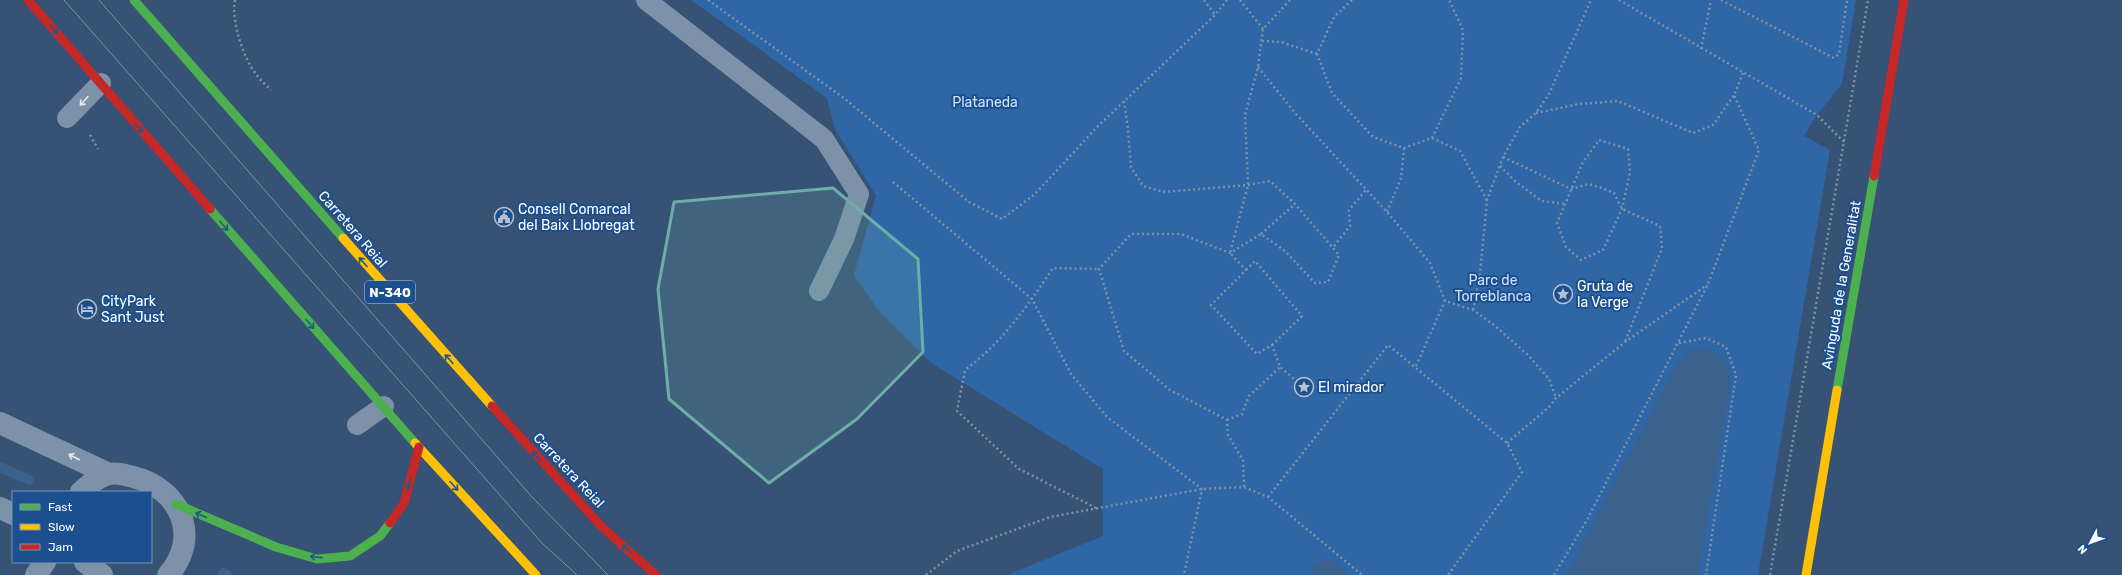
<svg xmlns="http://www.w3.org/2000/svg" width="2122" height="575" font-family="Rubik,sans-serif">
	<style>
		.green { fill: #2f66a5 }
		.water { fill: #3b618d }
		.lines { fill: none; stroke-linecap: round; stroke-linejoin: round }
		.stream { stroke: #3b618d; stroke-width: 10 }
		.path { stroke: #7d92a8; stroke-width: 2.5; stroke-dasharray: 2 3; stroke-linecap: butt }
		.lane { stroke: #7d92a8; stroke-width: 20 }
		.street { stroke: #7d92a8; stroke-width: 22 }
		.fast { stroke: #4caf50; stroke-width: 9 }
		.slow { stroke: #ffc107; stroke-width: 9 }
		.jam { stroke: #c62828; stroke-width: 9 }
		.tram { stroke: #7e92a7; stroke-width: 1 }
		.oneway { stroke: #205989 }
		.oneway2 { stroke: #e5e9ee }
		.marked { fill: #6fada8; fill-opacity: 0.2; stroke: #6fada8; stroke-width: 3; stroke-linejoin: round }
		.labels { text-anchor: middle; stroke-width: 4; stroke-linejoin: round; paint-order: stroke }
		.shield { fill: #1b4f8f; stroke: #bbcadd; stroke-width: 1 }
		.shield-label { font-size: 13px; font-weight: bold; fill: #fff }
		.park-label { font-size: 14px; fill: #cfe3fa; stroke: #1b4f8f }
		.poi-label { font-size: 14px; fill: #fff; stroke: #1b4f8f; text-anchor: start }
		.street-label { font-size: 14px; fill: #fff; stroke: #1b4f8f }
	</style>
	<rect width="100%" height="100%" fill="#365274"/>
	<path class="green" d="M691,0H1856L1842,84L1817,115L1804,136L1830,150L1758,575H1007L1103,536V469L931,363L878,310L854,275L876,196L835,129L827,98Z"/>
	<path class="water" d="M1700,348C1725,355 1729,361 1730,387L1698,575H1566L1676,365L1689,351Z
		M1324,560L1332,561L1349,575H1311L1313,564Z"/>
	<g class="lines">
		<path class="stream" d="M0,467L29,480
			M223,573L227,575"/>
		<path class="path" d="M235,0C231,20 243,58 256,74C260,80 266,85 271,90
			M708,0L845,99L969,202L1002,219L1035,194L1098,126L1215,15L1227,0
			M1204,0L1215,15
			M1240,0L1263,29
			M1290,0L1263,29L1258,67L1245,115L1248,185L1230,253L1246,270L1211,305L1257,354L1272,345L1280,367L1304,387
			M1352,0L1334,17L1317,54L1332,93L1373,137L1404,148L1432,138L1461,78L1463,30L1449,0
			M1619,0L1817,115L1845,143
			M1721,0L1834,58L1839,54L1847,0
			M1262,41L1281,42L1317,54
			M1701,49L1711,0
			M1258,67L1296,114L1387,212L1430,263L1445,301L1473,310L1494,325L1528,355L1549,379L1556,398
			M1124,101L1128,129L1131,167L1143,186L1163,192L1248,185L1270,181L1295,204L1339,255L1328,282L1315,283L1285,251L1261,234L1230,253L1181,234H1131L1099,269L1124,351L1170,390L1227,420L1228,435L1243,460L1244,487
			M1536,113L1579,104L1618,101L1693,133L1713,125L1734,95
			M90,135L98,149
			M1432,138L1460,151L1487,200
			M1599,140L1628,149L1630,172L1622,209L1603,250L1581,260L1566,247L1557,223L1583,162Z
			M1503,157L1571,189L1589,184L1602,188L1614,193L1622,209L1660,226L1662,248L1625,342
			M1500,166L1516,182L1542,201L1565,204
			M893,182L1032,299L1071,374L1107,417L1202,489L1184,575
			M1387,212L1401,178L1404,148
			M1261,234L1295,204
			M1334,246L1350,226L1349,210L1366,190
			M1246,270L1255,261L1302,316L1272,345
			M1473,310L1480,274L1487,200L1503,157L1520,127L1536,113L1549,94L1591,0
			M1679,343L1706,338L1726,347L1736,375L1706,575
			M1416,366L1445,301
			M1227,420L1242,414L1249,396L1280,367
			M1507,443L1549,407L1556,398L1625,342L1707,285
			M1268,497L1388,345L1507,443L1522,472L1448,575
			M1096,508L1019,469L957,411L965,370C1002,343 1028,305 1053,268L1099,269
			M926,575L957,551L1050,517L1202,489L1244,487L1268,497L1362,575
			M1554,575L1587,520L1708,284L1759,150L1734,95L1743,73
			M1770,575L1868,0"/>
		<path class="lane" d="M646,0L824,139L859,194L844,239L819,291
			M67,118L101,83
			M357,425L384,406"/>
		<path class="street" d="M0,423L109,474
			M81,492C89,485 99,476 109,474C117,472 126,475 133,477C180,488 202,537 168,575
			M0,508L13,514
			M85,562L102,575
			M36,575L45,562"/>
		<path class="fast" d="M134,0L343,238
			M210,209L415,443
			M1837,390L1874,176
			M176,504L276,547L317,559L350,556L380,536L390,523"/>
		<path class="slow" d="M343,238L492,406
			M415,443L536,575
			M1806,575L1837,390"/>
		<path class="jam" d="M28,0L210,209
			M1874,176L1904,0
			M492,406L602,527L656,575
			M390,523L404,503L419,447"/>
		<path class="tram" d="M64,0L542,543L577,575
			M99,0L532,497L608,575"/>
	</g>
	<defs><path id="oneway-shaft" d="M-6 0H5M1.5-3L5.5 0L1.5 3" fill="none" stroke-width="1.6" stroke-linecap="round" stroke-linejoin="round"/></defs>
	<g class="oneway">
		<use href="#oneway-shaft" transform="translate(54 29) rotate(49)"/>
		<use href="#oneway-shaft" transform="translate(139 128) rotate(49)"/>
		<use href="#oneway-shaft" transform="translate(224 226) rotate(49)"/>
		<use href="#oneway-shaft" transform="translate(363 262) rotate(-131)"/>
		<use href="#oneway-shaft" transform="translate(310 324) rotate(49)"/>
		<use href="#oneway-shaft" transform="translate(449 359) rotate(-132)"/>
		<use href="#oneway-shaft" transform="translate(536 456) rotate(-133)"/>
		<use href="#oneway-shaft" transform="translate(409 484) rotate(105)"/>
		<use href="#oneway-shaft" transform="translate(454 486) rotate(48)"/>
		<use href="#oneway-shaft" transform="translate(201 515) rotate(-156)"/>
		<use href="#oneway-shaft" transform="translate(627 549) rotate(-138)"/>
		<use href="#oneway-shaft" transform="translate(316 557) rotate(-174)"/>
	</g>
	<g class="oneway2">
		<use href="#oneway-shaft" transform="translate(84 101) rotate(132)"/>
		<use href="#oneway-shaft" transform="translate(74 457) rotate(-153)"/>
	</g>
	<path class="marked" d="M833,188L918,259L923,352L857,419L769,483L669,399L658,289L674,202Z"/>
	<defs>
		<symbol id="civic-ring" viewBox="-11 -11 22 22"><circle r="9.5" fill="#1b4f8f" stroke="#b9c2ce" stroke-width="1.5"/><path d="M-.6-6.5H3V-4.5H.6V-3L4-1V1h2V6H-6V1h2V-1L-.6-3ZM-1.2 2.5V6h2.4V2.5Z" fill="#b9c2ce"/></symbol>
		<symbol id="sight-ring" viewBox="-11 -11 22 22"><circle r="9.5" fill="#1b4f8f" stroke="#b9c2ce" stroke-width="1.5"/><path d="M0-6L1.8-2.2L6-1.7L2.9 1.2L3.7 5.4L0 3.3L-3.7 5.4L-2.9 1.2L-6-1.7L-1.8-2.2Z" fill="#b9c2ce"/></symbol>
		<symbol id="hotel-ring" viewBox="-11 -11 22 22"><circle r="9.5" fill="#1b4f8f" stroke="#b9c2ce" stroke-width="1.5"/><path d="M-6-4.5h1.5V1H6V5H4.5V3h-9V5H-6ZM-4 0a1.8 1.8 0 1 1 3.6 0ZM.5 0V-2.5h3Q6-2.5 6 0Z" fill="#b9c2ce"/></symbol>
	</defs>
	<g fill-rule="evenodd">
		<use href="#civic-ring" x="493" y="206" width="22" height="22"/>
		<use href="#sight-ring" x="1552" y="283" width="22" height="22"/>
		<use href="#hotel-ring" x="76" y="298" width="22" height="22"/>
		<use href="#sight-ring" x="1293" y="376" width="22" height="22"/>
	</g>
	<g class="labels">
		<rect class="shield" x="365" y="281" width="50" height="22" rx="3"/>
		<g class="shield-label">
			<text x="390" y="297">N-340</text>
		</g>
		<g class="park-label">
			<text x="985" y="107">Plataneda</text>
			<text x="1493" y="285">Parc de<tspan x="1493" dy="16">Torreblanca</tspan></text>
		</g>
		<g class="poi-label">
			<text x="518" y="214">Consell Comarcal<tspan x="518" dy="16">del Baix Llobregat</tspan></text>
			<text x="1577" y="291">Gruta de<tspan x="1577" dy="16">la Verge</tspan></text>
			<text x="101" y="306">CityPark<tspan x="101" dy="16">Sant Just</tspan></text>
			<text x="1318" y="392">El mirador</text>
		</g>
		<g class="street-label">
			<text transform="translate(353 229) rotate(49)" y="5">Carretera Reial</text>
			<text transform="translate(1841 285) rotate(-80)" y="5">Avinguda de la Generalitat</text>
			<text transform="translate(569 470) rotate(47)" y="5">Carretera Reial</text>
		</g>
	</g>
	<rect x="12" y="491" width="140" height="72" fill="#1b4f8f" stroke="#7695bc"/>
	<rect x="20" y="504" width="20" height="6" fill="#4caf50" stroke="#7695bc"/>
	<text x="48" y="511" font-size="12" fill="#ffffff">Fast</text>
	<rect x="20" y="524" width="20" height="6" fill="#ffc107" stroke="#7695bc"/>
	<text x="48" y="531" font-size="12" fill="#ffffff">Slow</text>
	<rect x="20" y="544" width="20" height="6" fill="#c62828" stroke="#7695bc"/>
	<text x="48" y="551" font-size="12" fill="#ffffff">Jam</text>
	<g transform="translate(2090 543) rotate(229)" stroke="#1b4f8f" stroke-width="3" paint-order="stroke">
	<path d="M0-3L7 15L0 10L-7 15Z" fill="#ffffff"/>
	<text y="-6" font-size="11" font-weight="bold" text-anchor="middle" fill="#ffffff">N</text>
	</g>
</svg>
